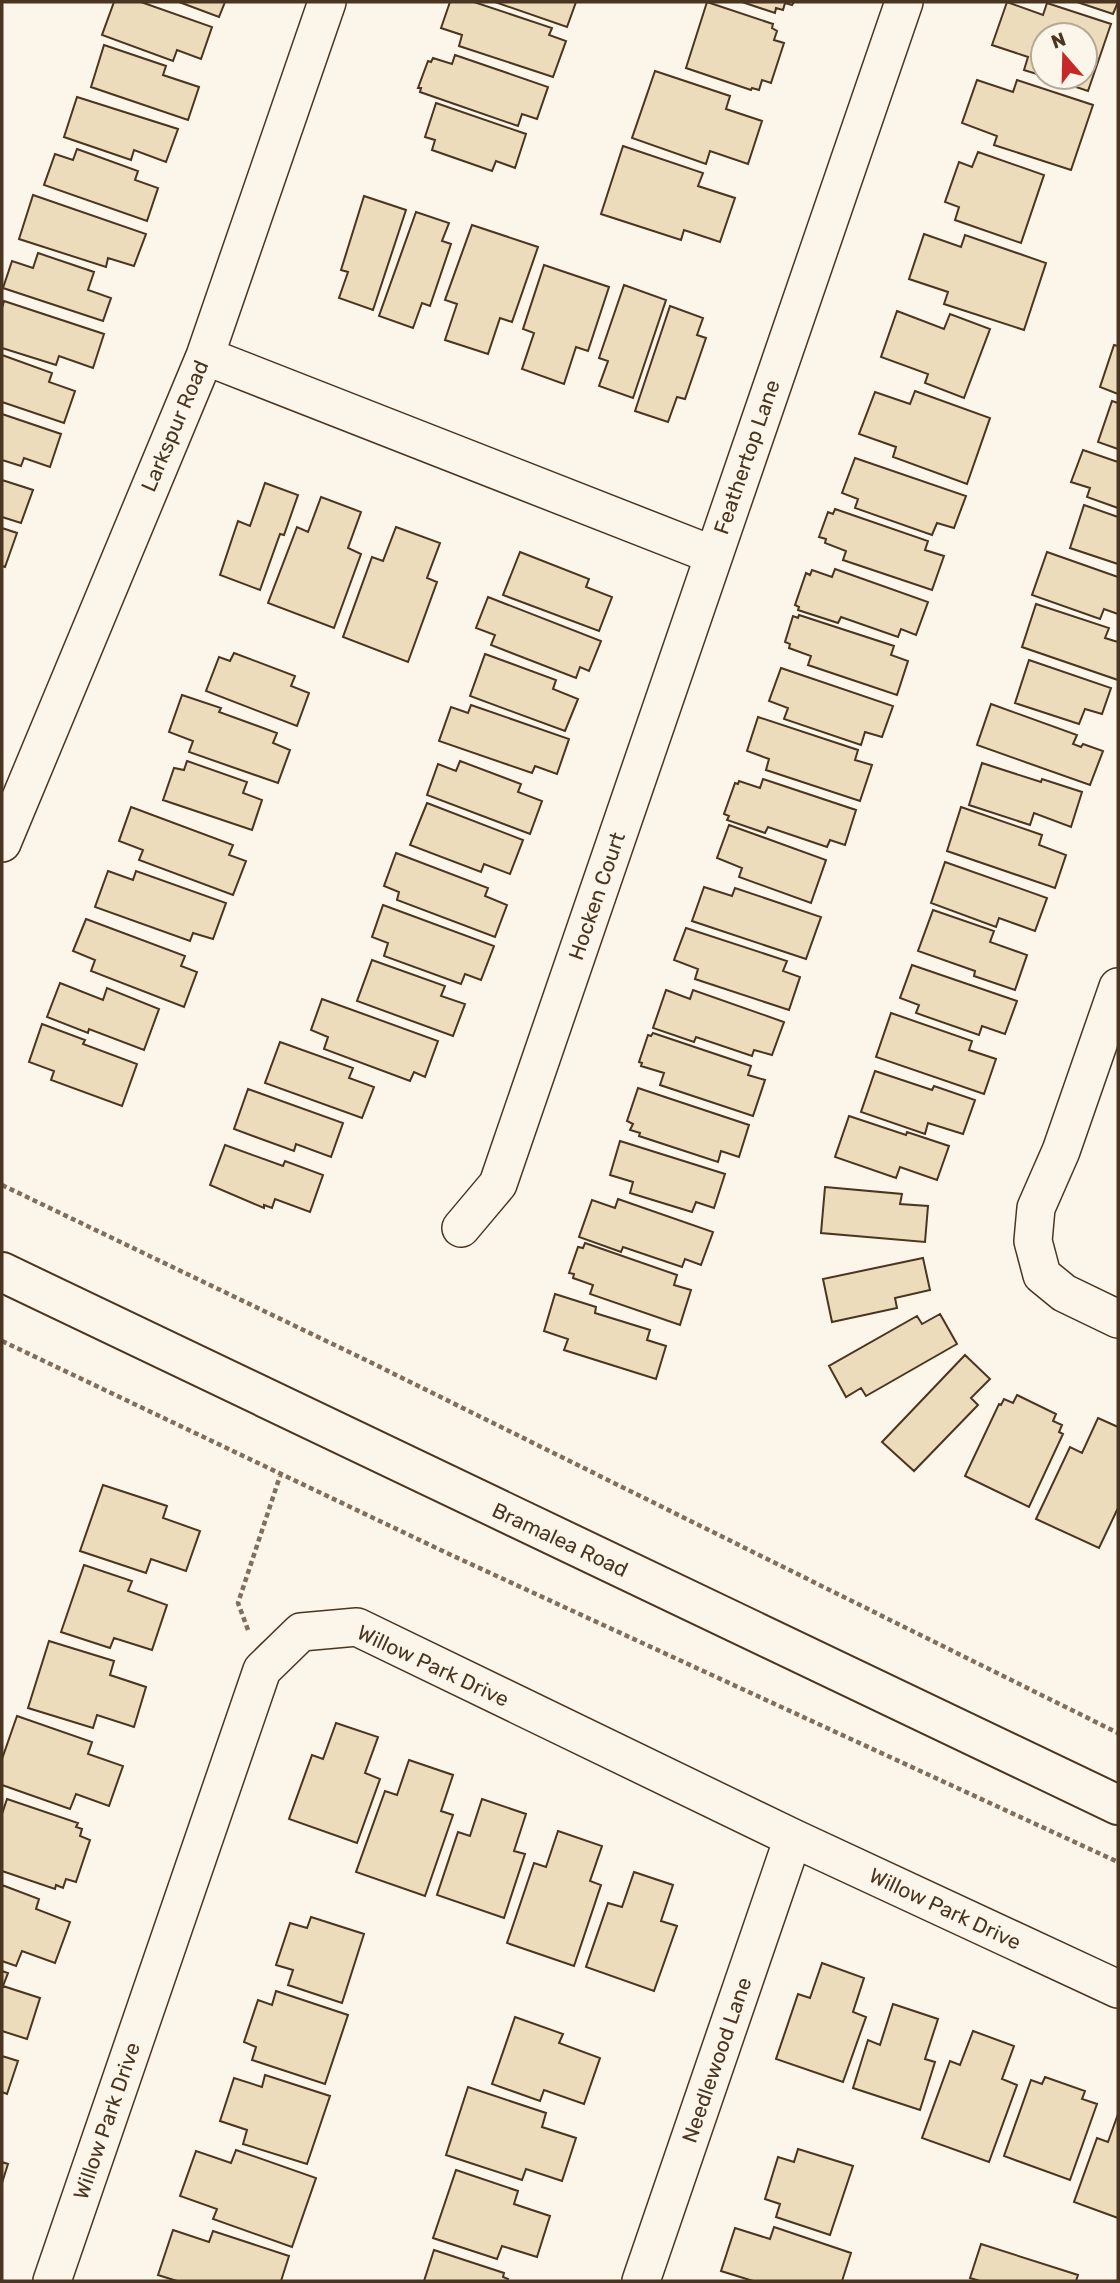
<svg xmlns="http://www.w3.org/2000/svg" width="1120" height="2283" font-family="Rubik,sans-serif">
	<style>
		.building { fill: #ecdcbc; stroke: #4a3520; stroke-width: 2 }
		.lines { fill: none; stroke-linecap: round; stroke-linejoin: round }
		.minor-casing { stroke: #4a3520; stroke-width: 40 }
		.secondary-casing { stroke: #4a3520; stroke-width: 42 }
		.path { stroke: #7f6f5c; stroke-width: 4.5; stroke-dasharray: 5 3.5; stroke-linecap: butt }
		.minor { stroke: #fbf6e9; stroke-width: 37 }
		.secondary { stroke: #fbf6e9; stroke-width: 38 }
		.labels { text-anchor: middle; stroke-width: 5; stroke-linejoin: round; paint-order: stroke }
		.street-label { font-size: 21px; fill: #4a3520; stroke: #fbf6e9 }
	</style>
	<rect width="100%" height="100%" fill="#fbf6e9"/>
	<path class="building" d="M114,2H141L212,27L201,59L177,50L173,61L102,35Z
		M179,2H225L219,17Z
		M450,2H474L552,28L549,35L566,41L553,77L459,46L462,35L441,28Z
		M495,2H576L567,27Z
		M707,2L773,24L772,28L777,31L774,40L784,43L771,83L762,80L759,90L752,88L751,90L686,68Z
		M742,2H794L792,5L785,3L783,10L776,8L775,13Z
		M1007,2L1043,15L1047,3L1111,24L1088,91L1046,77H1085V35H1043V76L1024,70L1028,57L992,45Z
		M1077,2H1118L1113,14Z
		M104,45L166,66L163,75L199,87L188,120L91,87Z
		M455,55L548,87L537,119L522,114L518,126L420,92L421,88H418L428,61L431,62L433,58L452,64Z
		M655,71L730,96L726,109L762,121L748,164L710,151L706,164L632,138Z
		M977,80L1013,92L1017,80L1093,105L1071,170L994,145L997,136L962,123Z
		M77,97L178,129L166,162L134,150L131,160L64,137Z
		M436,103L526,134L515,168L496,161L492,171L432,150L435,140L425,137Z
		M623,146L703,173L698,186L735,198L720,242L684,230L681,240L601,214Z
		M77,149L138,171L135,180L158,188L147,221L44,185L55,154L73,160Z
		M978,152L1044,175L1021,243L955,220L959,207L945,202L959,162L972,167Z
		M33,195L146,234L134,266L108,258L106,267L19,239Z
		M364,196L406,210L373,310L339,298L348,272L341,270Z
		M416,212L449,223L442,241L451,244L430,306L422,303L413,328L379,316Z
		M472,225L538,247L512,322L500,318L488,354L445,340L457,304L445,300Z
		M924,234L961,247L965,235L1046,263L1024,330L944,304L948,292L909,279Z
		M38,253L94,272L88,290L111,298L103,321L3,288L12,261L33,268Z
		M544,265L609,287L588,351L576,347L564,384L522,369L534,333L523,329Z
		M624,285L666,300L633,398L599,386L608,361L599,358Z
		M4,301L104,334L93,368L59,356L56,365L2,348V308Z
		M670,306L703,318L697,335L706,338L685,399L677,397L668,422L635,411Z
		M897,311L944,329L950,314L990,329L964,398L925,383L928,374L881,357Z
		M1114,345L1118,346V394L1100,387Z
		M2,355L52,373L49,382L75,391L64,423L2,402Z
		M915,391L990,418L967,484L893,457L896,447L859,434L875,392L910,404Z
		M1112,401L1118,403V449L1098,442Z
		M2,414L61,434L50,467L24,458L21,466L2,460Z
		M1083,450L1118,462V508L1087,497L1090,488L1071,482Z
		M855,458L966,496L954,528L937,523L932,535L855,508L858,499L842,493Z
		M2,480L33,490L21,523L2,517Z
		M265,483L298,495L284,535L280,534L260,590L220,575L238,521L250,526Z
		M321,497L361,512L348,548L361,554L334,628L268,603L297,527L308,532Z
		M1084,505L1118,517V564L1070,548Z
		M835,509L928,541L925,550L944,556L932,590L843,560L846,551L825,543L826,539L819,537L828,512L833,514Z
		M396,527L440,543L427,578L437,582L408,662L343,637L372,557L383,561Z
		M2,528L17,533L5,567L2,566Z
		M520,552L589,579L586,587L612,597L599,631L503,595Z
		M1047,552L1118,577V614L1104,609L1100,619L1032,595Z
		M835,569L928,602L916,635L901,629L898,637L841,617L838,623L798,610L799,607L795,605L806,573L810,575L812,570L832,577Z
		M488,597L601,641L589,671L580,667L576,678L491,645L495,635L476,628Z
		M1036,604L1109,628L1105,638L1118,642V680L1022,647Z
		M799,615L894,646L891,655L908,661L897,695L808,665L811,656L789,648L790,644L785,642L793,616L798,618Z
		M234,653L295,676L291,686L309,693L297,726L206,691L219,657L230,661Z
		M485,654L556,680L553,689L578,699L565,731L470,696Z
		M1029,660L1111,688L1102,714L1085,709L1079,724L1015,703Z
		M781,668L893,706L882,737L865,732L861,745L784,719L788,708L769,701Z
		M182,695L221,708L219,712L277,733L273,743L290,750L278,783L189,752L193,741L169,732Z
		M991,704L1077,735L1073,744L1081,747L1083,744L1103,751L1090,785L977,745Z
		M471,705L569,739L557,774L535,766L532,773L439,741L451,707L468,713Z
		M758,717L858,750L855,760L872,765L860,801L766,770L769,759L747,751Z
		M187,761L247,782L243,793L262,800L252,830L163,800L174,768L184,770Z
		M460,761L521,784L518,792L542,801L530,834L427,795L438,764L456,771Z
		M982,763L1041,782L1042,779L1082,792L1071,827L1034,813L1030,825L969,805Z
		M763,779L856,810L845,845L830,840L827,847L768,827L765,833L727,820L729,816L724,814L735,783L738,784L739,781L760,788Z
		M427,803L523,840L510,874L484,864L481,872L410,845Z
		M131,807L233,845L229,855L246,861L233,895L139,860L143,850L119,841Z
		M961,807L1042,835L1039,845L1066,855L1055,888L947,851Z
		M729,825L826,860L811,903L739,877L742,868L717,858Z
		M396,853L488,888L485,896L507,905L495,937L397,900L399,892L384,886Z
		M945,862L1047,898L1035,931L999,918L996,927L931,903Z
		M108,871L133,880L136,871L226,903L213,939L193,933L190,941L95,907Z
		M704,887L732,896L735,888L821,917L806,959L692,921Z
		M383,905L494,946L481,980L465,974L461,984L384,956L388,943L372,937Z
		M933,910L994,931L990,942L1027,955L1015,990L974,976L975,971L918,951Z
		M86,919L185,956L181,966L197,972L184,1007L91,971L95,960L73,951Z
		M686,928L787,961L783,971L800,977L789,1010L695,979L698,969L674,960Z
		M372,960L445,986L441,996L465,1004L453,1036L357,1001Z
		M912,965L1017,1001L1005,1034L982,1026L979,1035L916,1013L919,1005L900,998Z
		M60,983L103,1000L107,988L159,1009L144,1050L89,1029L88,1033L47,1017Z
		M666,990L690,999L693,990L784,1022L772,1055L754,1050L752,1056L696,1037L694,1042L653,1028Z
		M322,999L438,1041L425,1077L414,1072L410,1081L324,1049L328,1037L311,1030Z
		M891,1013L972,1041L969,1050L996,1059L984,1094L876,1057Z
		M42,1024L85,1040L83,1044L137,1064L122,1106L51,1080L54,1071L29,1062Z
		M653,1033L751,1066L748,1075L765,1080L753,1116L660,1085L664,1073L641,1066L642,1063L639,1062L648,1035L651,1036Z
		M280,1042L353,1068L349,1078L374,1087L362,1118L265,1083Z
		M875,1071L932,1090L934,1086L975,1100L963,1134L928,1123L925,1134L861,1112Z
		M638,1088L749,1125L739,1157L721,1151L718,1162L639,1136L640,1133L630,1130L633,1124L627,1121Z
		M248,1089L343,1123L331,1157L296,1144L294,1151L234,1129Z
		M849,1116L906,1135L907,1132L949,1146L937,1180L900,1167L896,1178L835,1157Z
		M620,1141L725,1174L714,1208L696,1202L692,1212L630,1193L633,1182L610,1175Z
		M225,1145L283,1166L285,1161L323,1175L310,1212L275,1199L272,1208L264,1205V1208L210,1185Z
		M825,1187L902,1194L900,1204L928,1206L925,1242L821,1233Z
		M618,1199L713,1232L701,1265L685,1259L682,1267L623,1247L621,1252L579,1237L592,1200L615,1208Z
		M585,1243L677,1275L674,1285L691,1290L680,1325L590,1294L593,1285L573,1278L574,1274L569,1273L578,1247L583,1248Z
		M923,1258L930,1290L895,1298L897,1308L832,1322L823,1279Z
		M555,1294L596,1307L595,1313L650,1330L647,1340L666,1346L656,1379L564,1350L568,1339L544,1331Z
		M940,1314L957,1344L866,1396L861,1388L846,1397L829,1366L917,1316L922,1324Z
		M965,1355L990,1379L971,1398L978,1405L914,1471L882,1442Z
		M1017,1395L1056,1414L1053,1421L1062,1425L1059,1432L1063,1434L1029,1507L965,1476L999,1404L1001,1405L1004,1399L1013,1403Z
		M1098,1418L1118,1427V1508L1099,1548L1036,1519L1070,1447L1082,1453Z
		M103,1485L167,1506L163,1518L200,1531L186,1571L151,1559L146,1573L80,1551Z
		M84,1565L132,1581L128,1591L167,1605L152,1650L114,1638L110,1648L61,1632Z
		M49,1641L114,1661L110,1675L146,1687L134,1727L97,1715L93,1728L28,1708Z
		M17,1716L92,1742L88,1754L123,1766L109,1806L76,1794L70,1809L2,1785V1759Z
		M336,1723L378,1737L365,1773L380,1779L357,1843L289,1819L312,1755L323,1759Z
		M409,1760L453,1775L441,1811L453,1815L425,1896L356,1872L385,1791L397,1795Z
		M7,1799L78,1823L76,1827L82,1829L80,1836L90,1840L76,1882L66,1879L63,1888L56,1885L55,1889L2,1871V1814Z
		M482,1799L526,1814L514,1851L525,1854L504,1918L437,1895L458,1832L470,1836Z
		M558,1831L602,1846L590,1881L601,1885L574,1966L507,1943L534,1863L546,1867Z
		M634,1872L673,1885L661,1921L677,1926L654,1991L586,1967L608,1903L622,1907Z
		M2,1885L39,1899L36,1909L70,1922L55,1963L22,1951L16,1966L2,1961Z
		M311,1917L364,1934L342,2003L288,1985L293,1970L276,1965L290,1923L307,1928Z
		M822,1963L864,1978L853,2012L866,2017L843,2082L776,2059L798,1994L810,1998Z
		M2,1971L8,1973L3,1986L40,1998L27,2039L2,2031Z
		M276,1991L348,2015L325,2084L252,2060L256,2047L244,2042L258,2000L272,2005Z
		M893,2004L938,2019L925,2059L935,2062L920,2110L853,2088L868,2040L880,2045Z
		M515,2017L563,2034L559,2043L600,2058L584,2104L544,2090L540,2101L492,2084Z
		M973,2031L1014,2046L1002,2079L1017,2085L989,2162L922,2138L950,2061L960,2065Z
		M2,2056L18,2061L7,2094L2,2092Z
		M265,2075L330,2096L307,2164L243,2144L247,2130L220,2121L234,2078L262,2087Z
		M1045,2077L1085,2091L1082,2099L1097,2104L1070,2180L1004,2156L1031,2080L1042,2084Z
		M468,2087L546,2113L542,2127L576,2138L562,2181L526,2169L522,2180L446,2155Z
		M1118,2114V2218L1074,2202L1097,2138L1108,2142Z
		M798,2149L853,2166L830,2235L776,2217L780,2204L765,2199L778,2157L794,2162Z
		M236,2150L316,2178L292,2247L213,2219L217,2209L180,2196L196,2151L231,2163Z
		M2,2162L8,2164L2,2183Z
		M456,2170L518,2191L514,2204L550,2216L537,2257L502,2246L497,2259L433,2238Z
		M774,2227L851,2253L842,2281H753L721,2271L735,2228L770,2239Z
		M173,2230L209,2242L213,2231L289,2256L281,2281H177L158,2275Z
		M981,2244L1078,2275L1076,2281H980L970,2278Z
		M434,2250L504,2273L503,2277L508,2279L507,2281H424Z"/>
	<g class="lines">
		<defs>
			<path id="minor" d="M205,356L713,555
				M2,843L205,356L327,2
				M1118,987L1061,1151L1036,1208L1033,1241L1042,1275L1064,1293L1118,1319
				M461,1228L498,1184L904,2
				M52,2281L262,1670L301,1632L357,1627L793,1838L1118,1989
				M641,2281L793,1838"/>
			<path id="secondary" d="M2,1272L1118,1805"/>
		</defs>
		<use href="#minor" class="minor-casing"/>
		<use href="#secondary" class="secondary-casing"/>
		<path class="path" d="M2,1185L370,1362L1118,1733
			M2,1341L449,1554L1118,1862
			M248,1630L238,1603L281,1473"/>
		<use href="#minor" class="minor"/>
		<use href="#secondary" class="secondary"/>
	</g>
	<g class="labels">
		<g class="street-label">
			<text transform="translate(175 426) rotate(-67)" y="7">Larkspur Road</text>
			<text transform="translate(747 457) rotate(-71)" y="7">Feathertop Lane</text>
			<text transform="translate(597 896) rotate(-71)" y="7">Hocken Court</text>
			<text transform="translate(560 1540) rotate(25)" y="7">Bramalea Road</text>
			<text transform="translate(433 1666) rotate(25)" y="7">Willow Park Drive</text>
			<text transform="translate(945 1909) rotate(25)" y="7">Willow Park Drive</text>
			<text transform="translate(717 2060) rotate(-71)" y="7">Needlewood Lane</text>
			<text transform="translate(107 2121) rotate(-71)" y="7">Willow Park Drive</text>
		</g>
	</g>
	<rect width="1120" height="2283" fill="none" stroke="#4a3520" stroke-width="7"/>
	<g transform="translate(1064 56) rotate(340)"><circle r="33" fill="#fbf6e9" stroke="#b4a999" stroke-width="2"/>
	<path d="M0-5L12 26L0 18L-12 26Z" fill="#c62828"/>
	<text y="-10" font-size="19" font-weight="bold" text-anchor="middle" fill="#4a3520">N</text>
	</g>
</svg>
